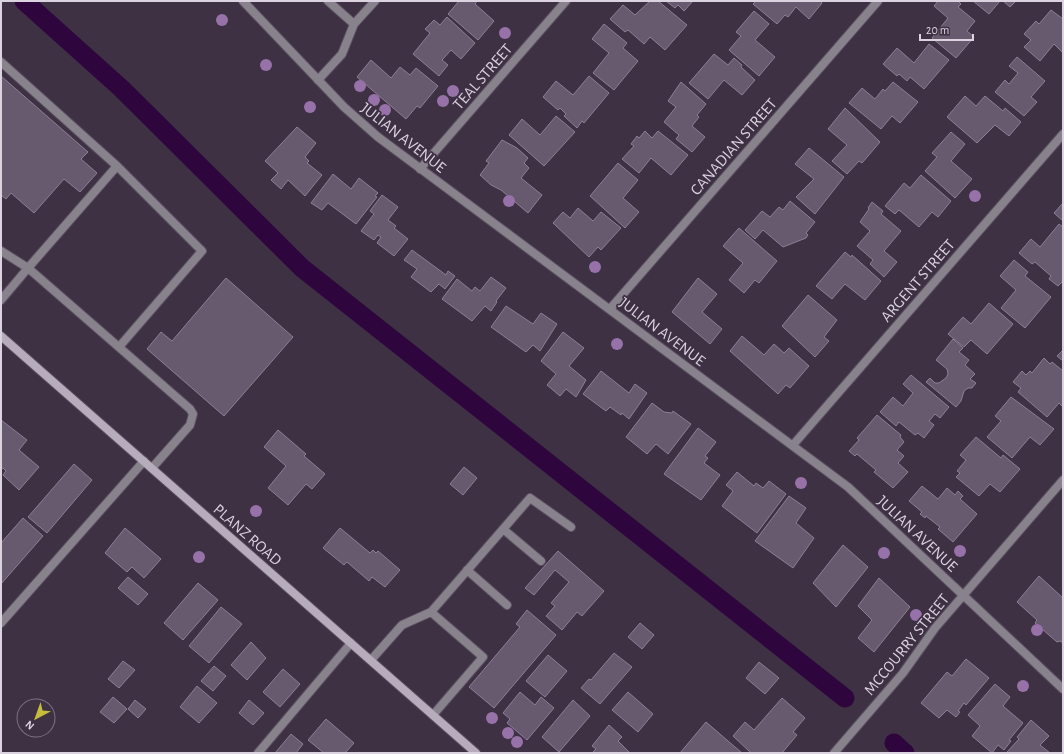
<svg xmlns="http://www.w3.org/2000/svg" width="1064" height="754" font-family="'Alegreya Sans',sans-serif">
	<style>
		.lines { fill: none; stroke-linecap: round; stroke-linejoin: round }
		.canal { stroke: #2e053d; stroke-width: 19 }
		.building { fill: #67596e; stroke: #8e7e96 }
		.lane-casing { stroke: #5a4e60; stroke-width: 10 }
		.street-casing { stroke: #5a4e60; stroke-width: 10 }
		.secondary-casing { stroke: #5a4e60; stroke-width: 10 }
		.lane { stroke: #88828c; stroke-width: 8 }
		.street { stroke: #88828c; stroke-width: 8 }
		.secondary { stroke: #b7acbc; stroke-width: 8 }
		.tree { fill: #9772a8 }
		.labels { text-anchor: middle; stroke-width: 3.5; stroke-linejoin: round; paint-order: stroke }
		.street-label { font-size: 16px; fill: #dbd3e0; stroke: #3e3144 }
	</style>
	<rect width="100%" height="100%" fill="#3e3144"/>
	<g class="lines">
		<path class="canal" d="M24,1L122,89L302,268L845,698
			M894,743L905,753"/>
	</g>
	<path class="building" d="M459,1H477L475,4L494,21L478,40L448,14Z
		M650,1H658L687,25L665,50L650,37L644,44L628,30L625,32L610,19L623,5L635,15Z
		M666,1H693L684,11L678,5L675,8Z
		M756,1H820L822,3L809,19L796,7L788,17L785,15L777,24L753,4Z
		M938,1H958L961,4L958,7L975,21L967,31L974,37L956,58L932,38L948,18L934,6Z
		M973,1H1000L989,14Z
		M1003,1H1016L1010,7Z
		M1051,10L1063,19V53L1054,44L1040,61L1024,47L1031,40L1024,34L1036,21L1039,24Z
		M754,11L769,24L755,40L775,57L759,76L729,50L741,36L736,32Z
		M447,17L475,43L461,59L451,50L442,60L448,65L439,76L413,54L430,33L425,29L434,20L440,25Z
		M604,24L627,43L623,48L638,61L614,90L593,73L609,53L592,39Z
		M929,44L949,60L924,89L910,77L907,81L899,74L897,76L883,64L897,48L914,63Z
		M714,54L728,65L734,58L742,65L741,67L755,80L742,95L724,80L708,99L689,83Z
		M1017,57L1045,81L1031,97L1037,102L1024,116L995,92L1005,80L1009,84L1018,73L1009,66Z
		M371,60L391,78L400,67L410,75L416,68L438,86L420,108L417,106L406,119L357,77Z
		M1,76L88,152L81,159L97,173L80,192L64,179L34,213L11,193L6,199L1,195Z
		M589,76L609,93L584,123L582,121L577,128L564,116L566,114L560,108L558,110L543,97L556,81L573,95Z
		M681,82L706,104L697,115L699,117L692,126L705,137L692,152L676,139L679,135L664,122L676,107L668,101Z
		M893,82L918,102L900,123L892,116L881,129L849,103L862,88L875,99L883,89L885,91Z
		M965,96L976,106L985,96L1003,111L1005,108L1021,122L1009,136L995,125L977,143L947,117Z
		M845,108L880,142L862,163L859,161L847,174L832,161L847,145L828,129Z
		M556,116L575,132L544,166L509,135L522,119L540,135Z
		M297,127L316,143L305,157L309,161L307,163L322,175L305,196L288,180L281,189L271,180L278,173L265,161Z
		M645,131L652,138L658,131L688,155L671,175L651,158L639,173L622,159L634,146L631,144L637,136L639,138Z
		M951,132L965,144L951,161L972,179L955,198L925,171L937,157L932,153Z
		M502,140L517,148L528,158L524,163L529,168L521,178L542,195L528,213L501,190L491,185L480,175L489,163L486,161Z
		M809,148L844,177L815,214L796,197L814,179L795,164Z
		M618,163L638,180L623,198L639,212L625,228L590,196Z
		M333,174L351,189L359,178L378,193L375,196L377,197L356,224L328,203L322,210L311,203Z
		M921,175L951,201L938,217L932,212L919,227L899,210L895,214L885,206L904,183L910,188Z
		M382,195L398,207L388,220L396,226L394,228L408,239L394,256L377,243L381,237L378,235L374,240L361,231L374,214L370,211Z
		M790,201L815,222L806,233L808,235L806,238L783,247L763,230L755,239L745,230L762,211L770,217L779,207L783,210Z
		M872,202L883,211L881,214L901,231L884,251L897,262L884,277L870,264L873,260L857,246L870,231L860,222L869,209L868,208Z
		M1063,203V221L1054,213Z
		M578,208L593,221L601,212L621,228L601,250L598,247L589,257L553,223L563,212L570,218Z
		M1059,224L1063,227V281L1058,286L1049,279L1051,276L1035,262L1032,264L1019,253L1031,239L1040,247Z
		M739,228L777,261L759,283L755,280L744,293L729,280L743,263L723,246Z
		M412,250L446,275L448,271L455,276L445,289L439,284L431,292L411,277L417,269L404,260Z
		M845,252L851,257L852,255L881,281L865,300L845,284L832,299L816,286Z
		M1014,260L1028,272L1025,276L1051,297L1025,328L1001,308L1016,290L1000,276Z
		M491,277L506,288L496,301L497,302L491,311L485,306L472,321L442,299L457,279L472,291L475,287L480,291Z
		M226,278L293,337L224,416L147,349L161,332L172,341Z
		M698,278L717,294L702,312L722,329L710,344L672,312Z
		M808,295L837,320L824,337L829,341L815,357L782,326Z
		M989,303L1013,324L987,354L971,340L964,347L948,334L963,317L971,324Z
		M506,306L533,324L541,313L557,324L540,351L533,345L526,352L491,327Z
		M563,332L584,348L569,366L586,380L576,397L566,389L560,396L547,385L556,374L541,361Z
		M742,336L764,355L774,344L784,353L789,348L809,366L790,388L786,385L778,394L730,351Z
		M953,339L963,348L959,352L969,360L965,365L975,374L970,379L976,383L972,388H968L964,391L961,401L956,407L926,382L930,378L935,383H939L946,378L948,374L947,369L936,360Z
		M1063,350V361L1057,356Z
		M1044,358L1050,364L1052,362L1063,371V407L1059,403L1047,417L1018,392L1021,388L1013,382L1022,371L1026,375L1030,371L1032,373Z
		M601,371L629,393L635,384L647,393L629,419L622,413L621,415L610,407L606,411L583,394Z
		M911,375L949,407L940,418L935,414L929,421L934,425L924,438L918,433L915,435L899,422L896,426L880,412L893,397L903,406L913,393L903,384Z
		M1011,397L1054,429L1040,445L1030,437L1012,458L987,437L1001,421L995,416Z
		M652,403L664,412L672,413L673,411L691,424L668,454L656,444L647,454L626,437Z
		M877,415L901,435L900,437L904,442L897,450L904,456L898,463L908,472L893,488L874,472L876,470L857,454L855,456L849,451L859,440L857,438Z
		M1,420L27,440L19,450L39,467L19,490L3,475L6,471L3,468L1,469Z
		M698,428L716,442L705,456L708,458L704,463L720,475L701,500L664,474Z
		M278,430L306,454L304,456L325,474L312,489L306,484L288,505L268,488L286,466L264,447Z
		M976,437L1001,458L1003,455L1020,469L1000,492L990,484L979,496L956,477L960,473L957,471L966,460L960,455Z
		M74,464L92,480L47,533L28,517Z
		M464,467L477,478L463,495L450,484Z
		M737,472L754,486L756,483L763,488L769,481L786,494L757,533L722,506L733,491L726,485Z
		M922,486L938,499L947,488L955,495L958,491L963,496L960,499L977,514L953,542L938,529L940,527L926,516L925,518L920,514L922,512L909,501Z
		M789,496L806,508L796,523L814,538L793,568L755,541Z
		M23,518L43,536L1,584V543Z
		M125,528L161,559L144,578L132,567L127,572L105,553Z
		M340,528L370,553L373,550L376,553L378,551L400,570L385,587L372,577L369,581L347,562L344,565L323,548Z
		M843,545L868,567L836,607L813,583Z
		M558,551L604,591L582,616L577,612L562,630L546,616L555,606L551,603L569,582L555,570L534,595L525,588Z
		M1039,576L1063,598V643L1060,641L1057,642L1035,623L1037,620L1017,602Z
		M128,577L148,594L138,605L118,588Z
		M879,578L910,607L874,652L858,638L872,620L858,606Z
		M198,583L218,600L183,640L164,623Z
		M221,607L242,624L209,663L189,646Z
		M527,610L556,635L494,708L469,687L520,627L516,624Z
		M640,623L654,635L642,649L628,637Z
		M251,642L266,658L247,680L231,665Z
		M614,653L632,667L600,704L581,688L589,679L591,680Z
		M548,655L567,671L545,697L526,681Z
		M966,659L989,678L966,705L964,703L958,711L960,712L956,717L947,710L939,718L921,703L947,672L952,676Z
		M123,661L135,670L119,688L108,679Z
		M759,662L779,678L765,694L746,678Z
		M214,666L226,676L213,691L201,681Z
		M283,669L300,684L280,707L263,692Z
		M995,684L1010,697L1003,706L1023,723L1009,740L1011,741L1004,750L998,745L992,753L972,736L980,726L968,715Z
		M197,686L217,703L199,723L180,707Z
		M520,692L535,705L541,697L554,708L527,740L507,723L510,719L503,713Z
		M628,692L653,714L638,732L612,710Z
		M113,697L127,709L114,723L100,712Z
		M782,698L805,718L793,732L797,735L782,753H751L733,736L745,722L754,730Z
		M135,700L146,709L138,718L128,709Z
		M249,700L264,713L253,725L239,713Z
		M573,700L590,716L559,752L542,737Z
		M326,719L354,743L345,753H324L308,740Z
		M1031,720L1049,736L1040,745L1050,753H1009L1007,752L1019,739L1017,737Z
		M706,722L742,753H680Z
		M609,725L622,737L618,741L630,753H592L596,749L592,746Z
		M291,734L303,744L296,753H275Z"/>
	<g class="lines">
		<defs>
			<path id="lane" d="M354,24L375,1
				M1,62L117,166L28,268L190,409L193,414L190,425L152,468
				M318,80L342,54L354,24L328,1
				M117,166L202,251L119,347
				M1,251L28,268L1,300
				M503,529L541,561
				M467,570L507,605
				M431,612L530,498L571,527
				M1,623L144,461
				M371,660L402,625L431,612L483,657L433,715
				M258,753L351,643"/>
			<path id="street" d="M243,1L344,107L378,137L848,487L1063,689
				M420,169L566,1
				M610,309L878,1
				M793,445L1063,134
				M834,753L903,673L935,628L1063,480"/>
			<path id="secondary" d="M1,336L476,753"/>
		</defs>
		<use href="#lane" class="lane-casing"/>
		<use href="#street" class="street-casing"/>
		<use href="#secondary" class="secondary-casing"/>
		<use href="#lane" class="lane"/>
		<use href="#street" class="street"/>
		<use href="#secondary" class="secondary"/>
	</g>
	<g class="tree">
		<circle cx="222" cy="20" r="6"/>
		<circle cx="505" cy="33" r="6"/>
		<circle cx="266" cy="65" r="6"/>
		<circle cx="360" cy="86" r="6"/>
		<circle cx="453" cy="91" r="6"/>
		<circle cx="374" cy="100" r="6"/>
		<circle cx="443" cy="101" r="6"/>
		<circle cx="310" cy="107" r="6"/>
		<circle cx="385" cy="110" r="6"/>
		<circle cx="975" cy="196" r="6"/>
		<circle cx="509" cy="201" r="6"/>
		<circle cx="595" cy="267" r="6"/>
		<circle cx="617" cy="344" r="6"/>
		<circle cx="801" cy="483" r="6"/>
		<circle cx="256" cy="511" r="6"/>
		<circle cx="960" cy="551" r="6"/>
		<circle cx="884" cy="553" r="6"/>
		<circle cx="199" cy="557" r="6"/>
		<circle cx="916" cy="615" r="6"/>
		<circle cx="1037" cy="630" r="6"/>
		<circle cx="1023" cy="686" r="6"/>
		<circle cx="492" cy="718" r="6"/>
		<circle cx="508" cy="733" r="6"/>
		<circle cx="517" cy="742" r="6"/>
	</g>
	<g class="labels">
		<g class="street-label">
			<text transform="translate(482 76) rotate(-49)" y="6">TEAL STREET</text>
			<text transform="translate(404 137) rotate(38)" y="6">JULIAN AVENUE</text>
			<text transform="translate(733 146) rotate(-49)" y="6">CANADIAN STREET</text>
			<text transform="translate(917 280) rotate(-49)" y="6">ARGENT STREET</text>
			<text transform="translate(663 331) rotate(37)" y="6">JULIAN AVENUE</text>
			<text transform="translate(918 533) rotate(43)" y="6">JULIAN AVENUE</text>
			<text transform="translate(248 534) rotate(41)" y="6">PLANZ ROAD</text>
			<text transform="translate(906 644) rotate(-51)" y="6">MCCOURRY STREET</text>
		</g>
	</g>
	<rect width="1064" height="754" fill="none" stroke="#dbd3e0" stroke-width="4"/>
	<g transform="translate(36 718) rotate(221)"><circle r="19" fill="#3e3144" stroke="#7d7282"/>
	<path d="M0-3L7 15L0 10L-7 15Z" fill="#c6bc3c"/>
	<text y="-6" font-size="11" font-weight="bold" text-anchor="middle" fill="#dbd3e0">N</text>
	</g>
	<path d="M920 34v6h53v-6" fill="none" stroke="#dbd3e0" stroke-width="2"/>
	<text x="926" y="34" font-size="12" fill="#dbd3e0" stroke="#3e3144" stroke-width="3" paint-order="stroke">20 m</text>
</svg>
